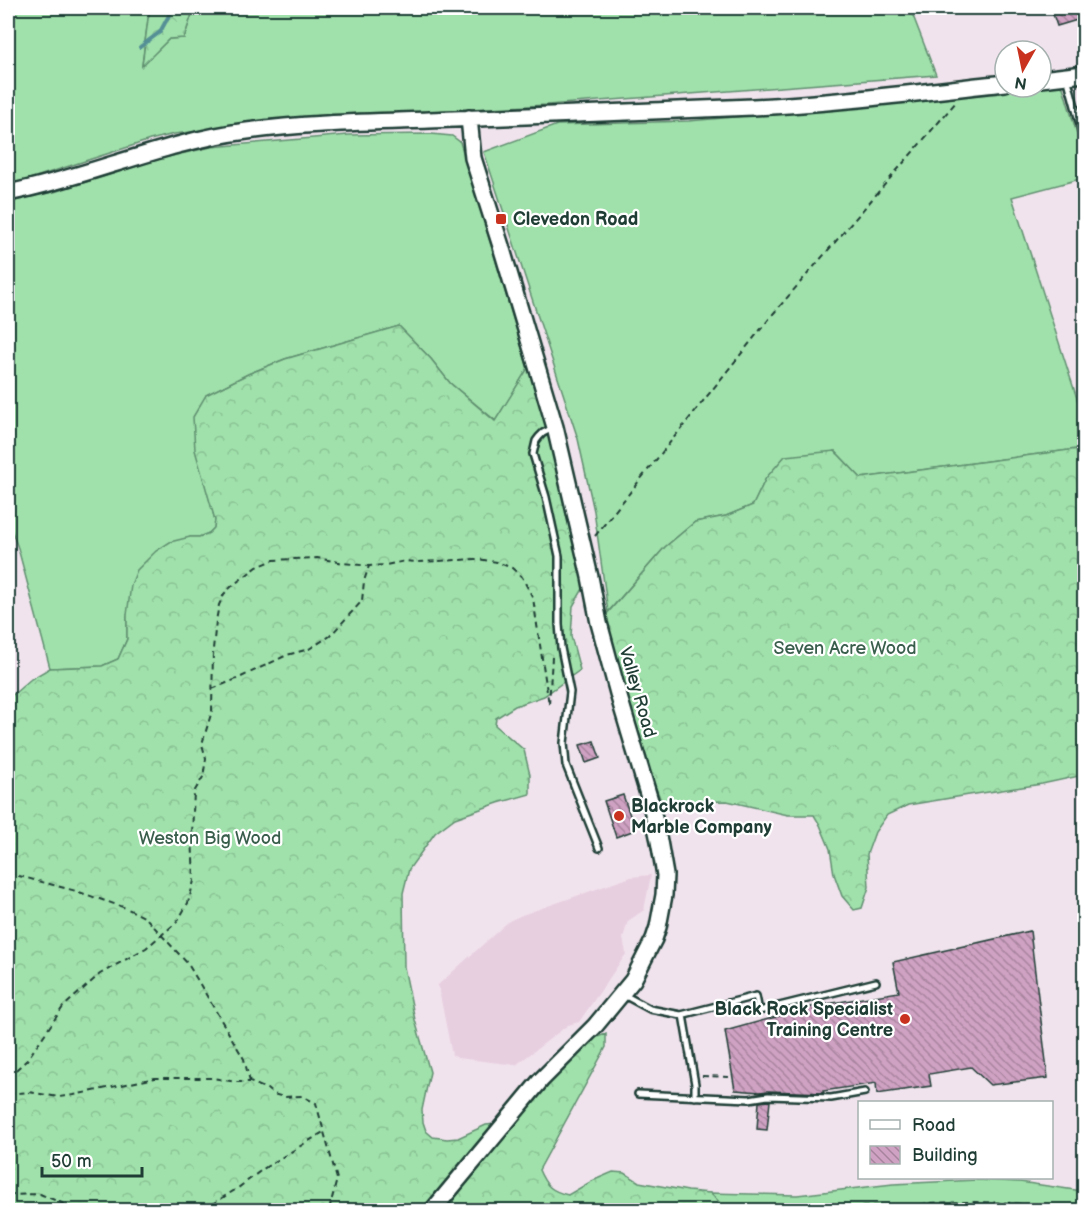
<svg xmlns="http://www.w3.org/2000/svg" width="1092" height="1218" font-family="'Balsamiq Sans',sans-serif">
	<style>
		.built { fill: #e7cfe0 }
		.grass { fill: #a0e1ab; stroke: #608f70; stroke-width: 1.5 }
		.forest { fill: url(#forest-crowns); stroke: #608f70; stroke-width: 1.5 }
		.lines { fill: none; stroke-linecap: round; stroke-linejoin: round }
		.stream { stroke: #548f96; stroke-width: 4 }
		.building { fill: url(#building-back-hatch); stroke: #1f3d34; stroke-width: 1.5 }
		.lane-casing { stroke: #1f3d34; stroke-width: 10 }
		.secondary-casing { stroke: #1f3d34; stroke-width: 20 }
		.path { stroke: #1f3d34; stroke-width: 2; stroke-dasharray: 6 4.5; stroke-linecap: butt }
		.lane { stroke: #fff; stroke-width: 5 }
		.secondary { stroke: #fff; stroke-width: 15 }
		.poi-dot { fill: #c8321e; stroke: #fff; stroke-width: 2 }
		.labels { text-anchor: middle; stroke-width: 4.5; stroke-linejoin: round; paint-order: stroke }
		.poi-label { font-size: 18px; font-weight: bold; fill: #1f3d34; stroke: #fff; text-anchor: start }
		.park-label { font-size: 18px; fill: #395e4c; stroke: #fff }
		.street-label { font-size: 18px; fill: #1f3d34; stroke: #fff }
	</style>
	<defs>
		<pattern id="forest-crowns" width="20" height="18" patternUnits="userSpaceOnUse" patternTransform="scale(1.5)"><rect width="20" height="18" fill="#a0e1ab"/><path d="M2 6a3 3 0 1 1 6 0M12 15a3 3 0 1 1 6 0" fill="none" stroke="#89c294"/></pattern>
		<pattern id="building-back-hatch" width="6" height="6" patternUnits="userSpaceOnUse" patternTransform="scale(1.5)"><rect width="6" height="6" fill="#cfa1c2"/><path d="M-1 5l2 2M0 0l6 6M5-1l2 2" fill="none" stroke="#a7849e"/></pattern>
	</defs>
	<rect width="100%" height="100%" fill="#f1e3ed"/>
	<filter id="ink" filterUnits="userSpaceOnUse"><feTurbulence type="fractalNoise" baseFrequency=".0167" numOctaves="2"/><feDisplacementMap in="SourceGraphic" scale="12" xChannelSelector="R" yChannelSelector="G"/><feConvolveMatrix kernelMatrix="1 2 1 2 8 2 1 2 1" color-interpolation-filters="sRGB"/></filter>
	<g filter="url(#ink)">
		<path class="built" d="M651,875L644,910L628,921L623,938L626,954L579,1022L568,1025L516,1065L458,1058L452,1055L438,985L509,921L522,915L631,877Z"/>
		<path class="grass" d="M8,8H151L148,19L142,65L169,39L184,38L194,8H910L936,75L547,105L318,117L174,134L150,140L23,181L8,184Z
			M1054,83L1063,87L1084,157V178L1012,197L1084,420V448L861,478L835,451L766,478L753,505L726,516L695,522L665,547L608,612L594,511L578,439L484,152L557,125L689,121L802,111L1021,87H1041V85Z
			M431,134L452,136L460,142L528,368L496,421L450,383L431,359L399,326L285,359L248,374L206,395V486L215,520L214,528L209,533L199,537H190L127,615V639L118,659L102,666L50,668L18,548L8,521V201L54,192L159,159L211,147L348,135Z
			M977,1180L1020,1182L1075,1190H1084V1210H711L716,1209L719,1202L710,1193L797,1195L893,1184Z"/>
		<path class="forest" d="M151,8H194L184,38L169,39L142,66L148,19Z
			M399,326L431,359L450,383L495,421L528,368L555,427L590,577L573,606L571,636L580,670L544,696L515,706L496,718L495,725L524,750L530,775V794L498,803L455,818L435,833L409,869L403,893L404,967L415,1020L430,1072L422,1110L423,1122L426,1131L433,1137L447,1139L458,1138L486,1125L496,1124L424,1210H8V699L31,679L50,668L102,666L118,659L127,639V615L131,585L137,570L156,551L170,542L190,537H199L209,533L214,528L215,520L195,450L193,417L206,395L248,374L285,359Z
			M1084,448V775L1042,784L969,795L908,805L887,815L875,832L867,854L869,887L862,908L854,910L842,896L834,874L830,849L820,825L814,815H788L727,801L662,803L619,697L599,623L665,547L695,522L726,516L753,505L766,478L785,456L835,451L861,478Z
			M606,1034V1047L539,1170C546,1186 551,1191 568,1195L592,1181L613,1172L625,1173L639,1182L688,1191L710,1193L719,1202L716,1209L711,1210H443L545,1083L591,1039Z"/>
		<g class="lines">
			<path class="stream" d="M140,47L160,32L173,8"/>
		</g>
		<path class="building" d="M1051,8H1084V18L1057,26Z
			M594,741L600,758L586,763L580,745Z
			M623,795L635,830L616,837L604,801Z
			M1030,931L1048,1078L990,1085L971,1067L929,1074L931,1086L877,1094L876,1083L823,1091L824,1093L768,1091L760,1092L735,1090L725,1031L815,1006L899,992L893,962Z
			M770,1101L767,1130L757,1129L759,1102Z"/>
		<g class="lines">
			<defs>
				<path id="lane" d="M1067,77L1084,139
					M555,427L543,433L539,437L536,441L533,454L546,497L559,556V624L561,648L570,692L564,743L566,765L599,848
					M624,995L650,1009L681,1015L756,996L759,1011L876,982
					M683,1015L695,1084V1097
					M638,1094L749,1099L768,1096L831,1098L865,1092"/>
				<path id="secondary" d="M1041,79L1084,74
					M8,193C89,177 165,141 247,131C307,123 369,122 429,120C537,115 645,111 753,107C837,103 921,92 1005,83
					M433,1210L541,1080L595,1026L633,980L654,939L658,927L664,895L665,875L659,841L651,804L619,697L599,623L590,577L555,427L501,246L473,158L469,118"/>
			</defs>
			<use href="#lane" class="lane-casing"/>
			<use href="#secondary" class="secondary-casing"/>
			<path class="path" d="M595,536L773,314L956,102
				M212,689L239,678L287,655L309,649L330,636L362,601L364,581L369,566
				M8,873L76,891L126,908L146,918L188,964L244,1059L250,1082
				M702,1076L732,1077
				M8,1077L27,1060L63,1007L100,974L146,948L177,922L188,903L194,881L192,834L194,792L203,777L206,759L202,744L212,711L213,649L216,621L219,605L224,594L232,586L257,567L274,560L317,558L344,563L369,566L386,565L405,561L417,562L478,559L497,562L512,568L522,577L533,598L549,705L552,657
				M8,1094L29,1092L59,1097L74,1095L155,1078H212L237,1082H250L267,1089L273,1094L284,1097L302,1096L316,1103L337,1179L329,1210
				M8,1195L40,1194L79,1210
				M203,1210L238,1188L263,1169L325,1131
				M790,1210L798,1205L830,1209L871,1206L905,1207
				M900,1210L909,1207L929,1203L970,1202L1009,1203L1084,1210
				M965,1210L969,1202"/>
			<use href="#lane" class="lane"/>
			<use href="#secondary" class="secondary"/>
		</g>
	</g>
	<g class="poi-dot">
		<rect x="495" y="213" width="12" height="12" rx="3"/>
		<circle cx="619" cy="816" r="6"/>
		<circle cx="905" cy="1019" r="6"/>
	</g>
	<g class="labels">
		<g class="poi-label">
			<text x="513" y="225">Clevedon Road</text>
			<text x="631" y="812">Blackrock<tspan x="631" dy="21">Marble Company</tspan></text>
			<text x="893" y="1015" text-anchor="end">Black Rock Specialist<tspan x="893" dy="21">Training Centre</tspan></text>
		</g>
		<g class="park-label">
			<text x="845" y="654">Seven Acre Wood</text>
			<text x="210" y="844">Weston Big Wood</text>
		</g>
		<g class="street-label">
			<text transform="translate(638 692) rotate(74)" y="6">Valley Road</text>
		</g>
	</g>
	<rect width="1092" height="1218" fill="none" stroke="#fff" stroke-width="30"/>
	<rect x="15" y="15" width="1062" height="1188" fill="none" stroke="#1f3d34" stroke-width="2" filter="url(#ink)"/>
	<rect x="858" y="1101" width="195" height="78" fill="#ffffff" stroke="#a5b1ae" stroke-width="1.5"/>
	<rect x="870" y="1120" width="30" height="9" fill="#ffffff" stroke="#a5b1ae" stroke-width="1.5"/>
	<text x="912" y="1131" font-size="18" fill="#1f3d34">Road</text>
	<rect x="870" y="1146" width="30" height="18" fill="url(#building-back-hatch)" stroke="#a5b1ae" stroke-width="1.5"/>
	<text x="912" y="1161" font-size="18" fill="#1f3d34">Building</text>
	<g transform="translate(1023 69) rotate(189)"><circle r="28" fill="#ffffff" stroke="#a5b1ae" stroke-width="1.5"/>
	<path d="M0-4.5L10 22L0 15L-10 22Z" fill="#c8321e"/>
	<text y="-9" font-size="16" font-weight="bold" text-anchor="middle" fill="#1f3d34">N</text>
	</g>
	<path d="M42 1167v9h100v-9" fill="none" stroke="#1f3d34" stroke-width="3"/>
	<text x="51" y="1167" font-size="18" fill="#1f3d34" stroke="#ffffff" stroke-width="4.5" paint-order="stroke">50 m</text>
</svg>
